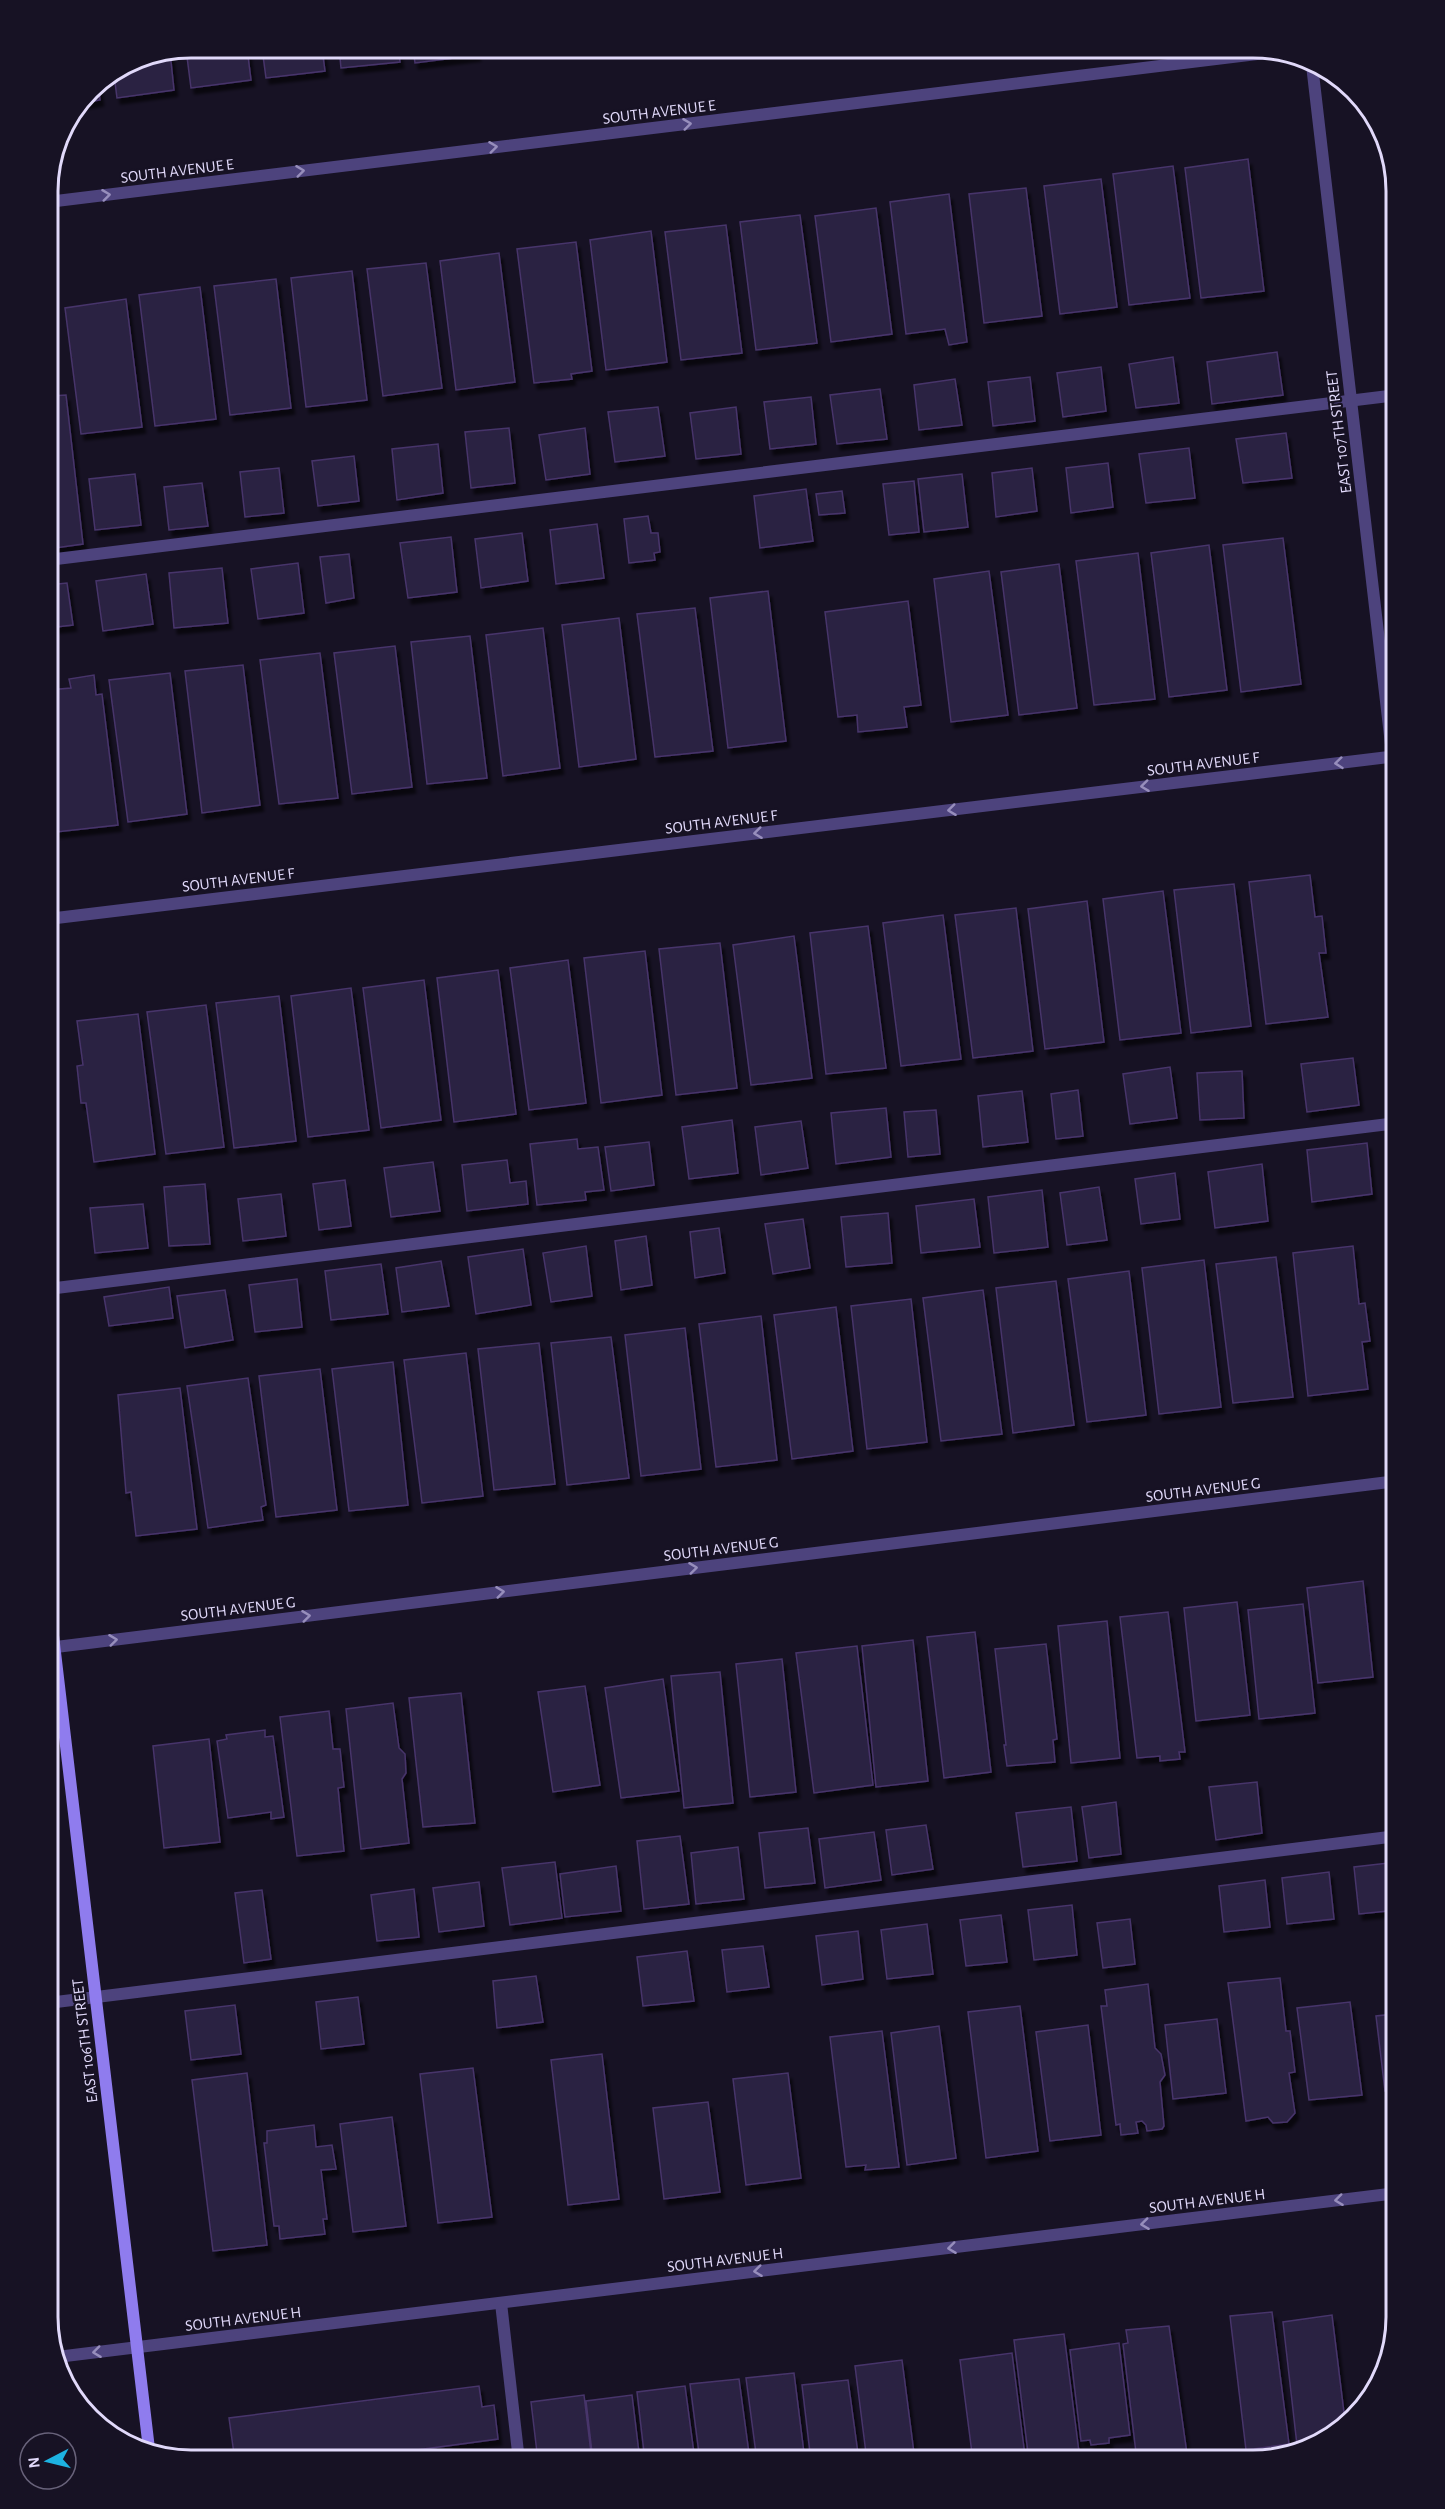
<svg xmlns="http://www.w3.org/2000/svg" width="1445" height="2509" font-family="'Alegreya Sans',sans-serif">
	<style>
		.building { fill: #2c2042; stroke: #47356b; stroke-width: 1.5; filter: url(#shadow) }
		.lines { fill: none; stroke-linecap: round; stroke-linejoin: round }
		.lane { stroke: #4d437d; stroke-width: 12 }
		.street { stroke: #4d437d; stroke-width: 12 }
		.secondary { stroke: #8f7cee; stroke-width: 12 }
		.oneway { stroke: #978ebc }
		.labels { text-anchor: middle; stroke-width: 4.5; stroke-linejoin: round; paint-order: stroke }
		.street-label { font-size: 16px; fill: #e1d9fa; stroke: #171224 }
		.rim { fill: none; stroke: #e1d9fa; stroke-width: 3 }
	</style>
	<defs>
		<filter id="shadow"><feDropShadow dx="3.5" dy="6" stdDeviation="1.5" flood-color="#0009"/></filter>
	</defs>
	<rect width="100%" height="100%" fill="#171224"/>
	<path class="building" d="M191,48H247L251,80L191,88L186,49Z
		M262,48H322L325,71L266,78Z
		M339,48H398L400,62L341,68Z
		M413,48H476L477,55L415,63Z
		M170,52L174,90L117,98L114,74L137,59Z
		M98,84L100,100L82,103L90,90Z
		M1248,159L1264,291L1201,298L1185,168Z
		M1173,166L1190,298L1129,305L1113,174Z
		M1101,179L1117,307L1060,314L1044,186Z
		M1026,188L1042,316L984,323L969,194Z
		M949,194L967,342L949,345L945,329L906,334L890,202Z
		M876,208L892,334L831,342L815,216Z
		M800,215L817,343L756,350L740,222Z
		M726,225L742,353L681,360L665,232Z
		M651,231L667,362L606,370L590,240Z
		M576,242L592,371L571,374L572,379L534,383L517,249Z
		M499,253L515,382L456,390L440,261Z
		M426,263L442,388L383,396L367,269Z
		M352,271L367,400L306,407L291,278Z
		M276,279L291,408L230,415L214,286Z
		M200,287L216,419L155,426L139,295Z
		M126,299L142,427L81,434L65,308Z
		M1277,352L1283,395L1212,404L1207,362Z
		M1173,357L1179,403L1136,408L1129,364Z
		M1101,367L1106,411L1063,417L1057,373Z
		M1030,377L1035,421L993,426L988,382Z
		M48,378L51,396L66,395L83,544L48,549Z
		M955,379L962,425L919,430L914,385Z
		M880,389L887,439L837,444L830,395Z
		M811,397L816,444L770,449L764,402Z
		M658,407L665,456L615,462L608,412Z
		M736,407L741,454L696,459L690,413Z
		M509,428L515,483L471,488L465,432Z
		M585,428L590,474L546,480L539,435Z
		M1286,433L1292,478L1243,483L1236,439Z
		M438,444L443,493L397,500L392,449Z
		M1189,448L1195,498L1146,503L1139,454Z
		M354,456L359,501L318,506L312,461Z
		M1108,463L1113,507L1071,513L1066,468Z
		M279,468L284,513L245,517L240,472Z
		M1032,468L1037,511L996,517L992,473Z
		M135,474L141,525L95,530L89,479Z
		M962,474L968,527L924,532L918,479Z
		M914,481L919,532L889,535L883,484Z
		M202,483L208,526L169,530L164,487Z
		M806,489L813,541L760,548L754,496Z
		M842,491L845,513L819,515L816,494Z
		M648,516L651,533H658L660,552L654,553L655,560L629,563L624,519Z
		M597,524L604,578L556,584L550,530Z
		M522,533L528,581L481,588L475,539Z
		M451,537L457,592L408,598L400,543Z
		M1283,538L1301,684L1241,692L1223,545Z
		M1209,545L1227,690L1169,697L1151,553Z
		M1138,553L1155,699L1094,705L1076,561Z
		M349,554L354,598L326,603L320,557Z
		M298,563L304,613L258,619L251,569Z
		M1059,564L1077,708L1019,715L1001,572Z
		M222,568L228,623L174,628L169,573Z
		M989,571L1008,715L951,722L934,579Z
		M146,574L153,624L103,631L96,581Z
		M67,583L73,625L48,628V585Z
		M768,591L786,741L728,748L710,598Z
		M908,601L921,705L904,707L907,727L858,732L857,715L838,717L825,612Z
		M695,608L713,751L655,757L637,614Z
		M619,618L636,759L579,767L562,625Z
		M543,628L560,768L503,776L486,635Z
		M470,636L487,778L427,784L411,642Z
		M395,646L412,787L352,794L334,653Z
		M320,653L338,798L279,804L260,660Z
		M243,665L260,805L202,813L185,671Z
		M170,673L187,814L128,822L109,680Z
		M94,675L96,695L102,694L118,825L56,832L48,765V690L71,688L69,679Z
		M1310,875L1315,917L1322,916L1326,953H1319L1328,1017L1266,1024L1249,882Z
		M1234,884L1251,1026L1191,1033L1174,890Z
		M1163,891L1181,1033L1120,1040L1103,899Z
		M1087,901L1104,1042L1045,1049L1028,909Z
		M1016,908L1033,1051L973,1058L955,915Z
		M943,915L961,1059L901,1066L883,923Z
		M868,926L886,1068L826,1074L810,933Z
		M794,936L812,1078L751,1085L733,945Z
		M720,943L737,1088L676,1095L659,949Z
		M645,951L662,1095L601,1103L584,958Z
		M568,960L586,1103L529,1110L510,968Z
		M498,970L516,1114L454,1122L437,978Z
		M424,980L441,1120L381,1128L363,988Z
		M351,988L369,1130L308,1137L291,996Z
		M279,996L296,1141L234,1148L216,1003Z
		M206,1005L224,1147L166,1154L147,1012Z
		M138,1014L155,1154L94,1162L86,1103H81L77,1066L83,1065L77,1021Z
		M1353,1058L1359,1105L1307,1112L1301,1064Z
		M1170,1067L1177,1118L1130,1124L1123,1074Z
		M1242,1071L1244,1118L1200,1120L1197,1073Z
		M1078,1090L1083,1136L1056,1139L1051,1094Z
		M1022,1091L1028,1142L983,1147L978,1096Z
		M886,1108L891,1157L836,1164L831,1113Z
		M936,1110L940,1154L908,1157L904,1112Z
		M732,1120L738,1173L689,1179L682,1127Z
		M801,1121L808,1168L761,1175L755,1127Z
		M577,1139L578,1149L598,1147L604,1190L585,1192L586,1200L537,1205L530,1144Z
		M649,1142L654,1185L611,1191L605,1147Z
		M1367,1143L1372,1194L1312,1202L1307,1150Z
		M507,1160L510,1183L526,1181L528,1204L467,1211L462,1165Z
		M433,1162L440,1211L391,1217L384,1168Z
		M1262,1164L1268,1221L1215,1228L1208,1172Z
		M1175,1173L1180,1219L1141,1224L1135,1179Z
		M345,1180L351,1226L319,1230L313,1184Z
		M205,1184L210,1244L169,1246L164,1187Z
		M1099,1187L1107,1240L1067,1245L1060,1193Z
		M1042,1190L1048,1247L994,1253L988,1197Z
		M281,1194L286,1236L243,1241L238,1199Z
		M974,1199L980,1247L921,1253L916,1206Z
		M143,1204L148,1248L95,1253L90,1208Z
		M888,1213L892,1263L846,1267L841,1217Z
		M803,1219L810,1268L773,1274L765,1224Z
		M719,1228L725,1273L695,1278L690,1232Z
		M646,1236L652,1285L621,1290L615,1241Z
		M586,1246L592,1296L551,1302L543,1253Z
		M1353,1246L1359,1304L1365,1303L1370,1341L1362,1342L1368,1389L1308,1396L1293,1253Z
		M523,1249L531,1305L476,1314L468,1257Z
		M1276,1257L1293,1397L1233,1403L1216,1264Z
		M1204,1260L1221,1407L1159,1414L1142,1268Z
		M441,1261L449,1306L402,1312L396,1268Z
		M381,1264L388,1314L331,1320L325,1271Z
		M1129,1271L1146,1415L1087,1422L1068,1279Z
		M297,1279L302,1327L255,1332L249,1285Z
		M1056,1281L1074,1425L1013,1433L996,1288Z
		M169,1287L173,1318L109,1326L104,1297Z
		M225,1290L233,1340L185,1348L177,1296Z
		M983,1290L1002,1434L941,1441L923,1298Z
		M911,1299L927,1442L867,1449L851,1306Z
		M836,1307L853,1451L792,1459L774,1315Z
		M761,1316L777,1460L716,1467L699,1324Z
		M685,1328L701,1469L641,1476L625,1335Z
		M611,1337L629,1478L567,1485L551,1343Z
		M539,1343L555,1484L494,1490L478,1349Z
		M466,1353L483,1496L422,1503L404,1360Z
		M393,1362L408,1505L349,1511L332,1369Z
		M320,1369L337,1510L276,1517L259,1376Z
		M248,1378L266,1505L261,1507L263,1520L208,1528L187,1386Z
		M180,1388L197,1529L136,1536L131,1492L126,1493L118,1395Z
		M1363,1581L1373,1677L1318,1683L1307,1588Z
		M1237,1602L1250,1715L1196,1721L1184,1608Z
		M1303,1604L1315,1713L1259,1719L1248,1610Z
		M1168,1612L1185,1752H1179L1180,1759L1160,1761V1756L1137,1758L1120,1617Z
		M1107,1621L1120,1758L1071,1763L1058,1626Z
		M975,1632L991,1772L944,1778L927,1637Z
		M913,1640L928,1781L876,1787L862,1646Z
		M1046,1644L1057,1739L1053,1740L1055,1762L1007,1766L1004,1745H1006L995,1649Z
		M857,1646L873,1785L814,1793L796,1653Z
		M782,1659L796,1792L750,1797L736,1664Z
		M720,1672L733,1803L684,1808L671,1676Z
		M663,1679L679,1791L621,1798L605,1688Z
		M585,1686L600,1785L553,1792L538,1692Z
		M461,1693L475,1823L423,1827L409,1698Z
		M393,1703L399,1748L405,1754L406,1773L402,1779L409,1843L361,1849L346,1709Z
		M329,1711L333,1749H340L344,1787L338,1788L344,1851L297,1856L280,1717Z
		M265,1730V1737L273,1736L284,1817L271,1819V1812L228,1818L217,1741L227,1739L226,1735Z
		M209,1739L220,1842L164,1848L153,1746Z
		M1257,1782L1262,1833L1216,1840L1209,1787Z
		M1116,1802L1121,1854L1089,1858L1082,1807Z
		M1071,1807L1077,1861L1023,1867L1016,1813Z
		M926,1825L933,1869L892,1875L886,1830Z
		M808,1828L815,1883L765,1888L759,1833Z
		M874,1832L881,1880L825,1888L819,1839Z
		M680,1836L689,1904L644,1909L637,1841Z
		M738,1847L744,1899L696,1904L691,1853Z
		M555,1862L562,1918L510,1925L502,1868Z
		M1397,1862V1910L1359,1914L1354,1867Z
		M616,1866L621,1911L565,1917L560,1874Z
		M1329,1872L1334,1919L1287,1924L1282,1878Z
		M1265,1880L1270,1927L1224,1932L1219,1886Z
		M479,1882L484,1926L439,1932L433,1888Z
		M414,1889L419,1937L377,1941L371,1895Z
		M262,1890L271,1959L244,1963L235,1893Z
		M1072,1905L1077,1955L1034,1960L1028,1910Z
		M1001,1915L1007,1962L966,1966L960,1920Z
		M1130,1919L1135,1964L1103,1968L1097,1923Z
		M927,1924L933,1974L887,1979L881,1930Z
		M858,1931L863,1979L822,1985L816,1936Z
		M763,1946L769,1987L727,1992L722,1950Z
		M687,1951L694,2001L643,2006L637,1957Z
		M536,1976L543,2022L497,2028L493,1981Z
		M1280,1978L1286,2031H1290L1295,2072L1289,2073L1295,2113L1287,2122L1273,2123L1268,2117L1246,2121L1228,1983Z
		M1148,1984L1155,2048L1161,2054L1165,2075L1160,2082L1164,2126L1162,2129L1147,2131L1146,2125L1142,2121L1136,2122L1138,2133L1121,2135L1120,2124L1116,2125L1101,2006H1107L1105,1990Z
		M358,1997L364,2044L321,2049L316,2002Z
		M1397,1999V2090L1385,2091L1376,2016L1394,2014L1392,2000Z
		M1350,2002L1362,2095L1309,2100L1297,2008Z
		M235,2005L241,2054L191,2060L185,2011Z
		M1020,2006L1038,2151L986,2158L968,2012Z
		M1217,2019L1226,2093L1173,2099L1165,2025Z
		M1088,2025L1101,2135L1050,2141L1036,2032Z
		M939,2026L956,2158L907,2165L891,2033Z
		M882,2031L899,2167L865,2170L866,2165L846,2167L830,2037Z
		M602,2054L619,2199L568,2205L551,2060Z
		M473,2068L492,2217L438,2223L420,2074Z
		M247,2073L267,2245L213,2251L192,2080Z
		M788,2073L801,2178L746,2185L733,2079Z
		M708,2102L720,2192L664,2199L653,2108Z
		M392,2117L406,2226L353,2232L340,2124Z
		M314,2125L316,2147L332,2145L336,2169L321,2170L327,2219H323L325,2234L280,2239L279,2226H274L264,2143H267V2131Z
		M1397,2287V2318L1394,2329L1389,2288Z
		M1272,2312L1289,2444L1246,2450L1230,2316Z
		M1332,2315L1345,2421L1322,2442L1297,2445L1283,2322Z
		M1169,2326L1188,2461H1137L1123,2344L1128,2343L1126,2330Z
		M1064,2334L1080,2460L1029,2461L1014,2340Z
		M1119,2343L1130,2435L1109,2438V2443L1091,2445L1090,2440L1081,2441L1070,2350Z
		M1012,2353L1025,2456L973,2461L960,2360Z
		M902,2360L915,2461H867L855,2366Z
		M794,2373L805,2461H757L746,2378Z
		M739,2379L750,2461H700L690,2384Z
		M848,2380L859,2461H811L802,2385Z
		M479,2386L482,2407L494,2405L498,2439L395,2453L396,2461H235L229,2418Z
		M685,2386L695,2461H645L637,2392Z
		M584,2395L592,2461H538L531,2402Z
		M632,2395L640,2461H593L586,2401Z
		M475,2457V2461H439Z"/>
	<g class="lines">
		<path class="lane" d="M48,560L1397,395
			M48,1289L1397,1123
			M48,2003L1397,1836
			M501,2303L519,2461"/>
		<path class="street" d="M1312,65L1397,796
			M48,202L1274,52
			M48,919L1397,756
			M48,1648L1397,1481
			M57,2357L1397,2193"/>
		<path class="secondary" d="M48,1593L149,2449"/>
	</g>
	<defs><path id="oneway-chevron" d="M-2-3.5L2.5 0L-2 3.5" fill="none" stroke-width="1.6" stroke-linecap="round" stroke-linejoin="round" transform="scale(1.5)"/></defs>
	<g class="oneway">
		<use href="#oneway-chevron" transform="translate(687 124) rotate(-7)"/>
		<use href="#oneway-chevron" transform="translate(493 147) rotate(-7)"/>
		<use href="#oneway-chevron" transform="translate(300 171) rotate(-7)"/>
		<use href="#oneway-chevron" transform="translate(106 195) rotate(-7)"/>
		<use href="#oneway-chevron" transform="translate(1339 763) rotate(174)"/>
		<use href="#oneway-chevron" transform="translate(1145 786) rotate(173)"/>
		<use href="#oneway-chevron" transform="translate(952 810) rotate(173)"/>
		<use href="#oneway-chevron" transform="translate(758 833) rotate(173)"/>
		<use href="#oneway-chevron" transform="translate(693 1568) rotate(-7)"/>
		<use href="#oneway-chevron" transform="translate(500 1592) rotate(-7)"/>
		<use href="#oneway-chevron" transform="translate(306 1616) rotate(-7)"/>
		<use href="#oneway-chevron" transform="translate(113 1640) rotate(-7)"/>
		<use href="#oneway-chevron" transform="translate(1339 2200) rotate(173)"/>
		<use href="#oneway-chevron" transform="translate(1145 2224) rotate(173)"/>
		<use href="#oneway-chevron" transform="translate(952 2248) rotate(173)"/>
		<use href="#oneway-chevron" transform="translate(758 2271) rotate(173)"/>
		<use href="#oneway-chevron" transform="translate(97 2352) rotate(173)"/>
	</g>
	<g class="labels">
		<g class="street-label">
			<text transform="translate(659 111) rotate(-7)" y="6">SOUTH AVENUE E</text>
			<text transform="translate(177 170) rotate(-7)" y="6">SOUTH AVENUE E</text>
			<text transform="translate(1338 432) rotate(-97)" y="6">EAST 107TH STREET</text>
			<text transform="translate(1203 763) rotate(-7)" y="6">SOUTH AVENUE F</text>
			<text transform="translate(721 821) rotate(-7)" y="6">SOUTH AVENUE F</text>
			<text transform="translate(238 879) rotate(-7)" y="6">SOUTH AVENUE F</text>
			<text transform="translate(1203 1489) rotate(-7)" y="6">SOUTH AVENUE G</text>
			<text transform="translate(721 1548) rotate(-7)" y="6">SOUTH AVENUE G</text>
			<text transform="translate(238 1608) rotate(-7)" y="6">SOUTH AVENUE G</text>
			<text transform="translate(84 2041) rotate(-97)" y="6">EAST 106TH STREET</text>
			<text transform="translate(1207 2200) rotate(-7)" y="6">SOUTH AVENUE H</text>
			<text transform="translate(725 2259) rotate(-7)" y="6">SOUTH AVENUE H</text>
			<text transform="translate(243 2318) rotate(-7)" y="6">SOUTH AVENUE H</text>
		</g>
	</g>
	<path d="M0 0H1445V2509H0ZM191 58H1253A133 133 0 0 1 1386 191V2317A133 133 0 0 1 1253 2450H191A133 133 0 0 1 58 2317V191A133 133 0 0 1 191 58Z" fill="#171224" fill-rule="evenodd"/>
	<path class="rim" d="M191 58H1253A133 133 0 0 1 1386 191V2317A133 133 0 0 1 1253 2450H191A133 133 0 0 1 58 2317V191A133 133 0 0 1 191 58Z"/>
	<g transform="translate(48 2461) rotate(263)"><circle r="28" fill="#171224" stroke="#68627a" stroke-width="1.5"/>
	<path d="M0-4.5L10 22L0 15L-10 22Z" fill="#1db3e2"/>
	<text y="-9" font-size="16" font-weight="bold" text-anchor="middle" fill="#e1d9fa">N</text>
	</g>
</svg>
